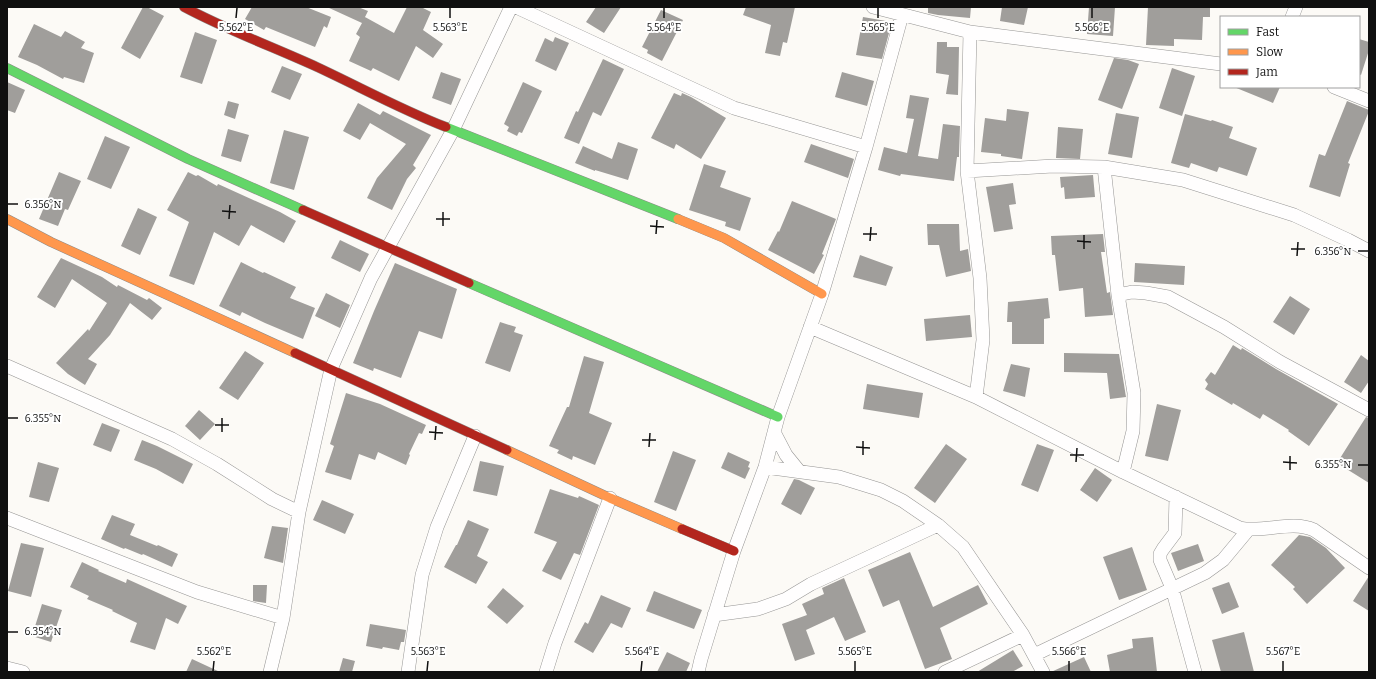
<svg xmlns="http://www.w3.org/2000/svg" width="1376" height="679" font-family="Bitter,serif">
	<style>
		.building { fill: #a09e9b }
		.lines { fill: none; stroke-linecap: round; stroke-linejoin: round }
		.street-casing { stroke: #969594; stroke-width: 14 }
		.fast-casing { stroke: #8d8c8a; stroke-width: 10 }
		.slow-casing { stroke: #8d8c8a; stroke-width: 10 }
		.jam-casing { stroke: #8d8c8a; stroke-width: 10 }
		.street { stroke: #fffefe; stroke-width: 13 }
		.fast { stroke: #63d668; stroke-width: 9 }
		.slow { stroke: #ff974d; stroke-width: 9 }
		.jam { stroke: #b3261e; stroke-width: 9 }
		.ticks { fill: none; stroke: #101010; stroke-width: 1.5 }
		.ticks-label { font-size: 10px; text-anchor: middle; fill: #101010; stroke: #fff; stroke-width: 4; stroke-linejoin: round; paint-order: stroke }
	</style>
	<rect width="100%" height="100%" fill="#fcfaf6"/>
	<path class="building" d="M143,7H147L164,16L140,59L121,48Z
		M252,7H306L331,17L327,28L324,26L315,47L266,27L264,30L245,19Z
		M327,7H358L368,11L363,21L365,17L394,33L407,7H421L431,12L423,30L443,44L433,58L416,46L399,81L373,68L371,71L349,61L360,37L356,34L362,23Z
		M596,7H621L604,33L586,22Z
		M746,7H795L787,43L783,42L780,56L765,53L771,25L743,15Z
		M928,7H971L970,18L938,15L928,13Z
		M1002,7H1028L1024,25L1000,21Z
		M1089,7H1115L1113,36L1087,34Z
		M1148,7H1210V17H1203L1202,40L1174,39V46L1146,45Z
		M661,10L683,20L662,61L647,53L648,50L642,47Z
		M863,17L892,22L882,59L856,55Z
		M34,24L61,37L65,31L85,42L81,48L94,53L84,83L64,77L63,79L37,65L18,57Z
		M195,32L217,40L202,84L180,77Z
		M555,37L569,43L556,71L535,61L545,38L553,42Z
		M1359,39L1369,42V50L1361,75L1359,74Z
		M937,42H947V47H959L958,95L946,94L949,75L936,73Z
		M1114,58L1128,60L1139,64L1122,109L1098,100Z
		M603,59L624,69L601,116L593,112L579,144L564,138L576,111L578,112Z
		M282,66L302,74L290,100L271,92Z
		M1172,68L1195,76L1182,116L1159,108Z
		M441,72L461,79L451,105L432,98Z
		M842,72L874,81L867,106L835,97Z
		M7,82L25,90L15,113L7,110Z
		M523,82L542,91L522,133L519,132L517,136L507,131L509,127L504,124Z
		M1234,87H1280L1273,103Z
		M674,93L681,96L682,93L691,97L726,118L701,159L676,144L674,149L651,138Z
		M910,95L929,98L918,156L938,159L943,124L960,126L959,154V157H957L954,181L901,174L900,176L878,170L884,147L907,153L914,119L906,118Z
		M228,101L239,104L235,119L224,115Z
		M1347,101L1369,110V111L1348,163L1350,164L1340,197L1309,187L1319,154L1325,156Z
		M358,103L380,115L383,111L431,135L413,165L416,168L407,179L392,210L367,198L377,178L406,144L370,123L360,140L343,131Z
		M1007,109L1029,112L1022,159L1001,156V154L981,152L985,118L1006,121Z
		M1116,113L1139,117L1132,158L1108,154Z
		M1185,114L1211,121L1212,120L1233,127L1229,138L1257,148L1247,176L1219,167L1217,172L1191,163L1189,168L1171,163Z
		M1058,127L1083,129L1080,159L1056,158Z
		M228,129L249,135L241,162L221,156Z
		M284,130L309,137L294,190L270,183Z
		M105,136L130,147L111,189L87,179Z
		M618,142L638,149L628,180L595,170V171L575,163L583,146L612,159Z
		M811,144L854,159L848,178L804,162Z
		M704,164L726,171L720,187L751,198L740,231L725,226L726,222L689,210Z
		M59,172L81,181L68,210L65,209L58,226L39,219Z
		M188,172L196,176L198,175L217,186L218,184L280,212L296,221L284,243L251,225L239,246L214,232L194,285L169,276L189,222L167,210Z
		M1093,175L1095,197L1065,199L1064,187L1061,188L1060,177Z
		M1013,183L1016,204L1009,205L1013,229L994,232L986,187Z
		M792,201L836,219L822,254L824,255L814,274L768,250L778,231L779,232Z
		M138,208L157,217L140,255L121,246Z
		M927,224H959L960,251L968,249L971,271L946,277L939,245H928Z
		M1103,234L1105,252H1101L1107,293L1110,292L1113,315L1085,317L1083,288L1059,291L1055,255H1052L1051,236Z
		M340,240L369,254L360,272L331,258Z
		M860,255L893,267L886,286L853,277Z
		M61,258L102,277L117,287L118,285L147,300L149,298L162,308L152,320L130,303L110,335L88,359L97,364L85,385L68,374L56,363L88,329L89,331L107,303L72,279L55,308L37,297Z
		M241,262L263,273L264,272L296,287L290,298L315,308L303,339L265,323L242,312L240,316L219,306Z
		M395,263L457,289L442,339L419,331L401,378L374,368L373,371L353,363L374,311Z
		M1135,263L1185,266L1184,285L1134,282Z
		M326,293L350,305L340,328L315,316Z
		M1290,296L1310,309L1294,335L1273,322Z
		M1048,298L1050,318L1044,319V344H1012V322H1007L1008,302Z
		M970,315L972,337L926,341L924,319Z
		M500,322L516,327L514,332L523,335L510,372L485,363Z
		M1233,345L1241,350L1242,348L1276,369L1338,404L1309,446L1288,431L1289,430L1263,414L1260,419L1233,403L1232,405L1205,389L1208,384L1205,380L1211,372L1215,375Z
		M245,351L264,363L238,400L219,388Z
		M1064,353L1119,354L1126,397L1110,399L1107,373L1064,372Z
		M1361,355L1369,361V381L1361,393L1344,382Z
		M584,356L604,362L589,413L612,423L595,465L573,456L572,460L557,453L559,450L549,446L567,407H569Z
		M1011,364L1030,368L1025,397L1003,391Z
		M867,384L923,393L919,418L863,409Z
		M346,393L380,404L426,425L422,434L419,433L409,454L410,455L406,465L378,452L375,460L359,454L351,480L325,472L334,446L330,444Z
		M1157,404L1181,410L1168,461L1145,456Z
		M199,410L215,424L200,440L185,426Z
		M1366,417L1369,418V483L1337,463Z
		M102,423L120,430L111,452L93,445Z
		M142,440L157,446L193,464L183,484L156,469L134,460Z
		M946,444L967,459L935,503L914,488Z
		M1037,444L1054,450L1038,492L1021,485Z
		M673,451L696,460L676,511L654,502Z
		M728,452L750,462L748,467L750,468L745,479L721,468Z
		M480,461L504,466L497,496L473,491Z
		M38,462L59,468L49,502L29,497Z
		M1095,468L1112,480L1097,502L1080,490Z
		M794,479L799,480L815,488L801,515L781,504Z
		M550,489L578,498L579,496L599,505L580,555L574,553L561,580L542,571L557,542L534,533Z
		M322,500L354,514L345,534L313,520Z
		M112,515L135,524L130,535L157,546L158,545L178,554L172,567L143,554L142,555L125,548L124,549L101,539Z
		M468,520L489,529L477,556L488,562L476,584L444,567L456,545H457Z
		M272,526L288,528L283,563L264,558Z
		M1299,535L1310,537L1326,548L1345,568L1307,604L1293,589L1295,587L1271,565Z
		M21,543L44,548L31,597L8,591Z
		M1198,544L1204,561L1178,571L1171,553Z
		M1132,547L1147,590L1119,600L1103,557Z
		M910,552L933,607L978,585L988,604L940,628L952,659L925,669L899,600L883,607L868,570Z
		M82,562L99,570L98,571L126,583L127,579L187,606L178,624L166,618L155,650L130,642L137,623L112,611L113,610L87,599L89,596L70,587Z
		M1369,576V611L1353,601Z
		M844,578L866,632L845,641L834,617L806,630L815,654L795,661L782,624L807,615L802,604L824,594L822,588Z
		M1229,582L1239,607L1222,614L1212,588Z
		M253,585H267L266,603L253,601Z
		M503,588L524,606L507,624L487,607Z
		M654,591L702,610L694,629L646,611Z
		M601,595L631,608L622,628L611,623L593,653L574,642L585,622L588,624Z
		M42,604L62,610L51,642L32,636Z
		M370,624L406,630L404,642H401L399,650L383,647L382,649L366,646Z
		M1244,632L1254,672H1221L1212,640Z
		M1153,637L1157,672H1110L1107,655L1133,648L1132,639Z
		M1013,650L1023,666L1012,672H977Z
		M667,652L690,663L686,672H657Z
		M1084,657L1091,672H1051Z
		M343,658L355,661L352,672H339Z
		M192,659L220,672H186Z"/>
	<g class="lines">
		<defs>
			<path id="street" d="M516,7L734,108L866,147
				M873,7L970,32L1221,64
				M1292,17L1296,7
				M970,32L967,171L980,278L983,340L976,397
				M1334,87L1369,101
				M1104,167L1118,295L1134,393L1133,431L1123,472
				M967,171L1053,166L1104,167L1183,180L1294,215L1348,240L1369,251
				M1118,295L1132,292L1146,293L1168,297L1224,327L1280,362L1369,410
				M810,327L976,397L1123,472L1240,528C1264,533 1291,520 1314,530L1369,568
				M7,366L172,439L217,464L272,499L299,512
				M774,432L786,455L799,471
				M765,467L839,477L881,490L903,501L938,525L963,547L1023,635L1043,672
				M1176,497L1175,533L1163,549L1160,554V560L1172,588L1195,672
				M7,518L197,592L283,618
				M714,615L758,609L786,599L811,584L938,525
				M1034,655L1205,573L1223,560L1248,530
				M7,668L23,672
				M270,672L283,618L299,512L331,369L371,278L453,130L511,7
				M408,672L422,575L437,527L475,436
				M546,672L555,643L610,498
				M698,672L701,659L734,551L765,467L778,417L822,294L866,147L902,15
				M945,672L1023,635"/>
			<path id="fast" d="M7,68L188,159L303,210
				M446,127L678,219
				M469,283L778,417"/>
			<path id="slow" d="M7,219L51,242L295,353
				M678,219L724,238L822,294
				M507,450L610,498L682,529"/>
			<path id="jam" d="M184,7C227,30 273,47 317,67C360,87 402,110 446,127
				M303,210L469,283
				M295,353L507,450
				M682,529L734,551"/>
		</defs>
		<use href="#street" class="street-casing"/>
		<use href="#fast" class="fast-casing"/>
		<use href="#slow" class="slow-casing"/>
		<use href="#jam" class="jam-casing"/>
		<use href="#street" class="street"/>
		<use href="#fast" class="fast"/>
		<use href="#slow" class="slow"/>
		<use href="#jam" class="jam"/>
	</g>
	<path class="ticks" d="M236,18L237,8M450,18V8M664,18V8M878,18V8M1092,18V8M8,204H18M222,211L236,212M229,219L230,205M436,219H450M443,226V212M650,226L664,227M656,234L657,220M863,234H877M870,241L871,227M1077,241L1091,242M1084,249V235M1291,249H1305M1358,251H1368M1297,256L1298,242M8,418H18M215,425H229M222,432V418M429,432L443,433M435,440L436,426M642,440H656M649,447L650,433M856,447L870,448M863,455V441M1070,455H1084M1076,462L1077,448M1283,462L1297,463M1358,465H1368M1290,470V456M8,632H18M213,671L214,661M427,671L428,661M641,671L642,661M855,671V661M1069,671V661M1283,671V661"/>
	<g class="ticks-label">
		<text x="236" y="31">5.562°E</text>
		<text x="450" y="31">5.563°E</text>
		<text x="664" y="31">5.564°E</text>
		<text x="878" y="31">5.565°E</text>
		<text x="1092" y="31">5.566°E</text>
		<text x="43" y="208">6.356°N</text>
		<text x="1333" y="255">6.356°N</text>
		<text x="43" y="422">6.355°N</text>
		<text x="1333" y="468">6.355°N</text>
		<text x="43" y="635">6.354°N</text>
		<text x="214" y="655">5.562°E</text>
		<text x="428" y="655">5.563°E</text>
		<text x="642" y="655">5.564°E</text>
		<text x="855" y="655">5.565°E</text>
		<text x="1069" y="655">5.566°E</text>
		<text x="1283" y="655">5.567°E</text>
	</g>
	<rect width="1376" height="679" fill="none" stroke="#101010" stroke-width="16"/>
	<rect x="1220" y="16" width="140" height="72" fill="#ffffff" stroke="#9f9f9f"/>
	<rect x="1228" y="29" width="20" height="6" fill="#63d668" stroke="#9f9f9f"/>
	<text x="1256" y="36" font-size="12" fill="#101010">Fast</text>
	<rect x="1228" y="49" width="20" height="6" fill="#ff974d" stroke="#9f9f9f"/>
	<text x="1256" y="56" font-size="12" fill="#101010">Slow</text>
	<rect x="1228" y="69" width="20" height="6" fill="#b3261e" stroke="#9f9f9f"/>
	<text x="1256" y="76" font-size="12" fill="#101010">Jam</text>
</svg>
